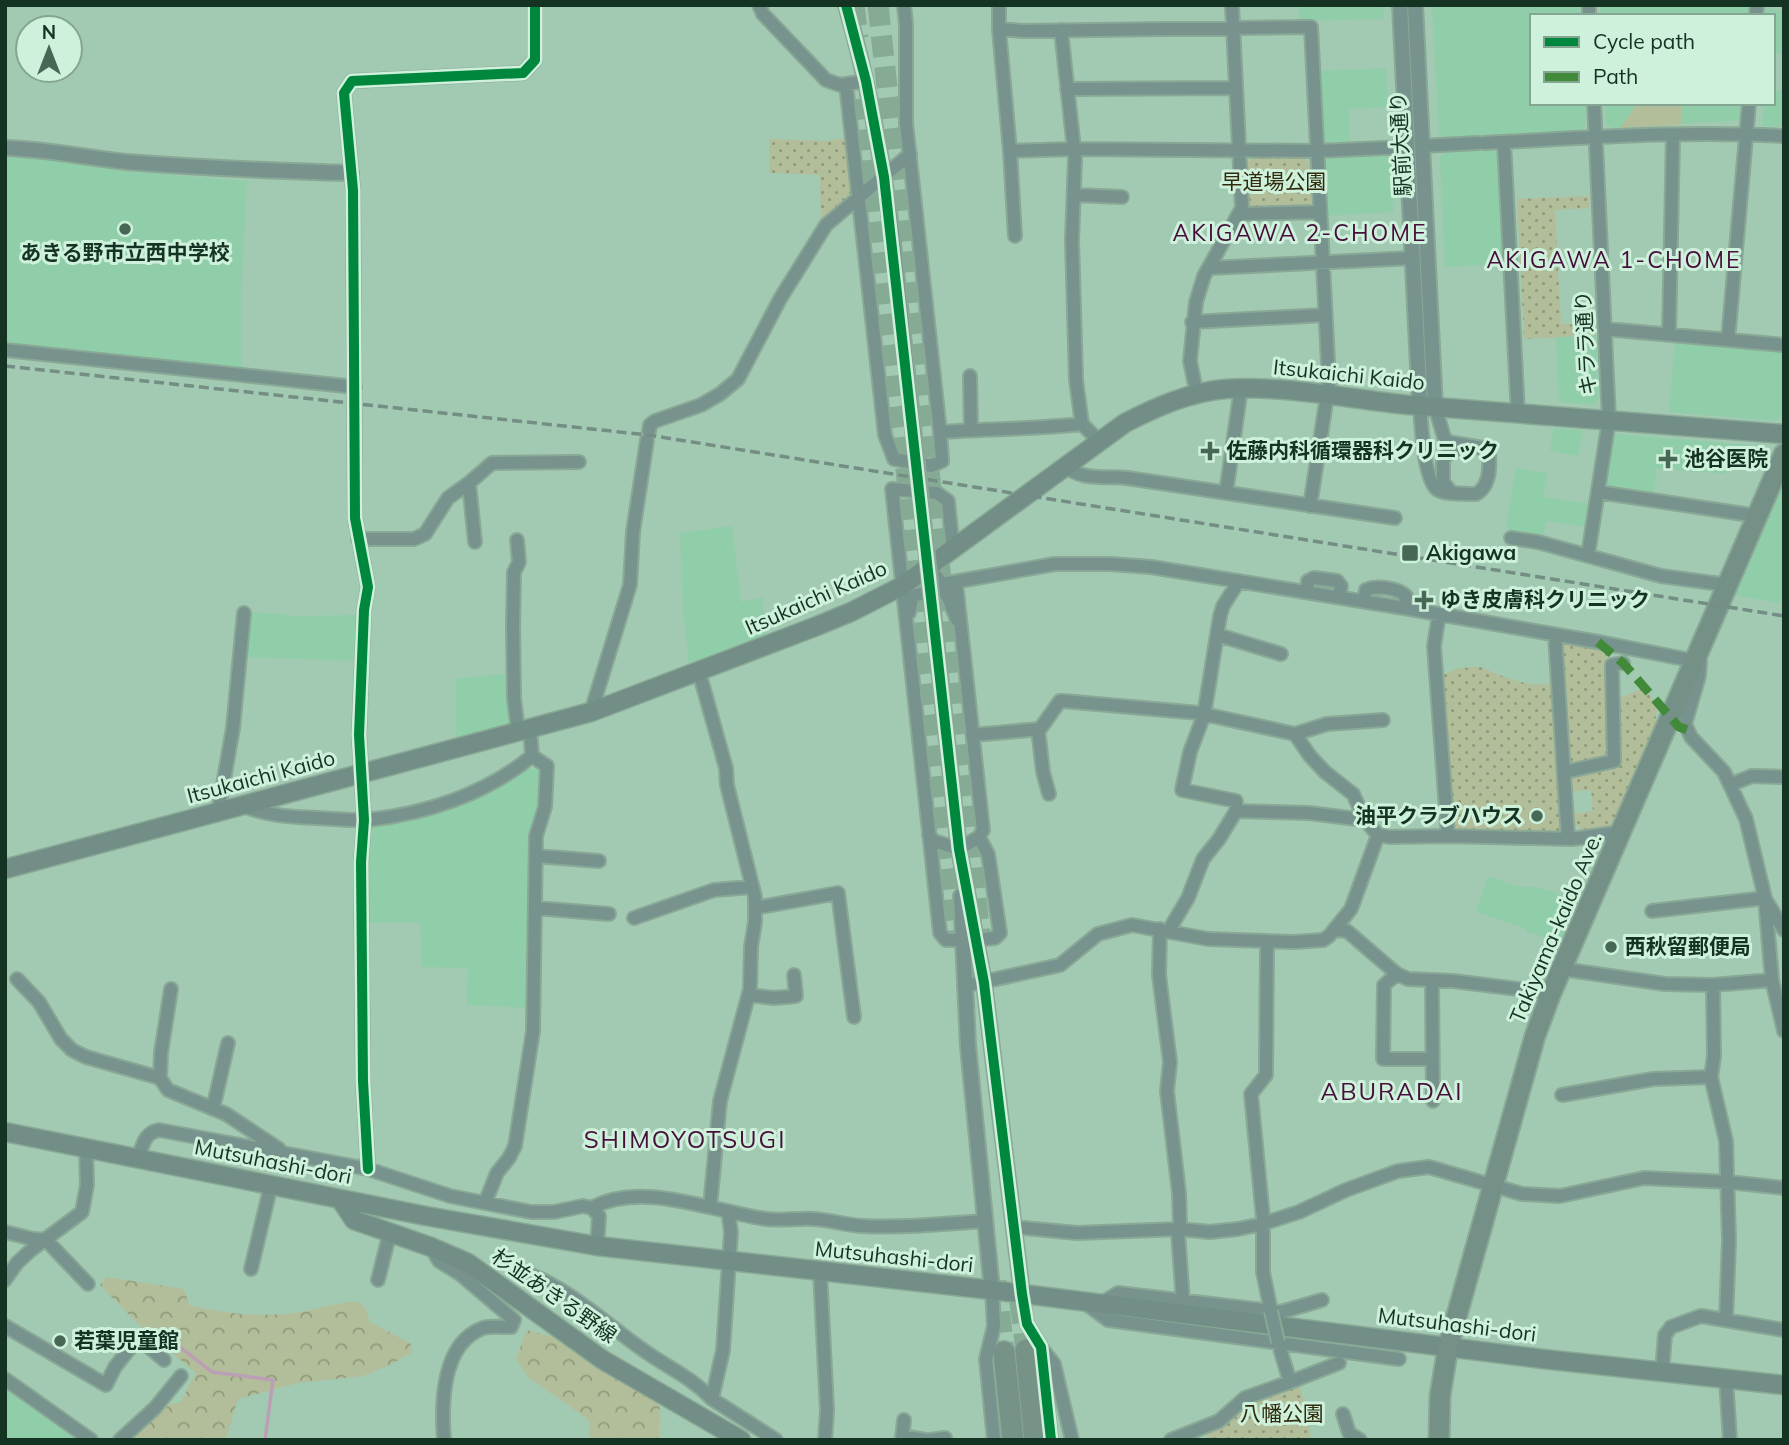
<svg xmlns="http://www.w3.org/2000/svg" width="1789" height="1445" font-family="Mulish,'Noto Sans JP',sans-serif">
	<style>
		.built { fill: #90ceaa }
		.grass { fill: url(#grass-dots) }
		.forest { fill: url(#forest-crowns) }
		.garden { fill: #b2be99 }
		.lines { fill: none; stroke-linecap: round; stroke-linejoin: round }
		.stream { stroke: #bba0b5; stroke-width: 3.5 }
		.motorway-tunnel { stroke: #86ab95; stroke-width: 21; stroke-dasharray: 21 10; stroke-linecap: butt }
		.minor-casing { stroke: #89a896; stroke-width: 16 }
		.tertiary-casing { stroke: #89a896; stroke-width: 18 }
		.primary-casing { stroke: #89a896; stroke-width: 21 }
		.trunk-casing { stroke: #89a896; stroke-width: 23 }
		.motorway-casing { stroke: #89a896; stroke-width: 24 }
		.minor { stroke: #78938e; stroke-width: 12 }
		.tertiary { stroke: #78938e; stroke-width: 14 }
		.primary { stroke: #728e86; stroke-width: 18 }
		.trunk { stroke: #749087; stroke-width: 19 }
		.motorway { stroke: #779388; stroke-width: 21 }
		.rail { stroke: #748e85; stroke-width: 3.5; stroke-dasharray: 10 5; stroke-linecap: butt }
		.minor-bridge-casing { stroke: #89a896; stroke-width: 16; stroke-linecap: butt }
		.tertiary-bridge-casing { stroke: #89a896; stroke-width: 18; stroke-linecap: butt }
		.minor-bridge { stroke: #78938e; stroke-width: 12 }
		.tertiary-bridge { stroke: #78938e; stroke-width: 14 }
		.quiet { stroke: #418a3a; stroke-width: 9; stroke-dasharray: 18 9; stroke-linecap: butt }
		.cycleway-casing { stroke: #cef1db; stroke-width: 15 }
		.cycleway { stroke: #00873e; stroke-width: 10 }
		.poi-dot { fill: #466855; stroke: #cef1db; stroke-width: 2.5 }
		.labels { text-anchor: middle; stroke-width: 6; stroke-linejoin: round; paint-order: stroke }
		.street-label { font-size: 21px; fill: #153323; stroke: #cef1db }
		.park-label { font-size: 21px; fill: #312a0d; stroke: #cef1db }
		.poi-label { font-size: 21px; font-weight: bold; fill: #153323; stroke: #cef1db; text-anchor: start }
		.neighbourhood-label { font-size: 23px; letter-spacing: 2px; fill: #460f3b; stroke: #cef1db }
		.quarter-label { font-size: 24px; letter-spacing: 2px; fill: #460f3b; stroke: #cef1db }
	</style>
	<defs>
		<pattern id="grass-dots" width="8" height="8" patternUnits="userSpaceOnUse" patternTransform="scale(1.75)"><rect width="8" height="8" fill="#b2be99"/><path d="M2 2h.1M6 6h.1" fill="none" stroke="#909b7c" stroke-width="1.8" stroke-linecap="round"/></pattern>
		<pattern id="forest-crowns" width="20" height="18" patternUnits="userSpaceOnUse" patternTransform="scale(1.75)"><rect width="20" height="18" fill="#b2be99"/><path d="M2 6a3 3 0 1 1 6 0M12 15a3 3 0 1 1 6 0" fill="none" stroke="#909b7c"/></pattern>
	</defs>
	<rect width="100%" height="100%" fill="#a2c9b2"/>
	<path class="built" d="M1298,5H1383L1384,19L1299,21Z
		M1432,5H1580V16H1532V103H1585L1586,126L1579,132L1445,139L1439,134Z
		M1600,5H1752L1751,16H1600Z
		M1762,9L1784,10V54L1773,53V16H1761Z
		M1386,68L1388,107L1349,109L1350,145L1328,146L1322,141L1319,71Z
		M1773,90L1784,91V127L1762,126L1764,103H1773Z
		M1605,103H1744L1741,120L1612,128L1606,123Z
		M1493,150L1498,155L1504,264L1445,267L1440,158L1446,152Z
		M1385,153L1391,159L1394,212L1325,216L1323,163L1329,156Z
		M5,157L52,160L124,171L247,181L242,278L241,372L5,347Z
		M1596,335L1599,399L1592,405L1559,402L1556,337Z
		M1675,341L1784,350V415L1775,421L1669,412Z
		M1554,428L1583,430L1578,456L1550,451Z
		M1618,434L1762,446L1771,460L1767,469L1726,466L1725,474L1656,468L1654,494L1610,488L1605,482L1613,438Z
		M1516,468L1547,473L1543,497L1592,504L1588,527L1546,521L1543,537L1511,533L1506,526Z
		M1784,482V604L1734,595L1774,504Z
		M732,526L741,602L762,597L767,631L764,636L689,665L683,610L680,533Z
		M253,612L298,616L357,615L356,661L246,657L249,617Z
		M512,673L515,724L456,740V679Z
		M542,768L529,1008L467,1005L468,968L422,967L420,922L368,923L365,862L370,823L405,817L523,769Z
		M1488,876L1519,887H1538L1576,901L1561,943L1527,932L1525,928L1476,912Z
		M5,1382L85,1440H5Z"/>
	<path class="grass" d="M845,138L851,200L821,229L820,175L769,173V139L825,141Z
		M1252,158H1304L1310,163L1313,201L1307,206L1261,207L1250,210L1247,207V200L1249,199L1247,163Z
		M1589,196V208L1555,210L1561,324L1595,323L1596,335L1524,339L1517,199Z
		M1558,640L1595,646L1609,655L1608,715L1611,756L1568,766Z
		M1481,667C1503,677 1532,690 1556,682L1565,813L1561,833L1455,832L1451,829L1443,675L1459,668Z
		M1643,688C1654,700 1660,704 1655,720L1657,721L1610,829L1579,832V826H1572V814L1593,811L1591,790L1570,792L1569,778L1572,774L1620,764L1615,740L1614,701Z
		M1298,1383L1308,1412L1311,1440H1208L1206,1432L1248,1401Z"/>
	<path class="forest" d="M107,1277L184,1289L189,1305C226,1314 261,1318 299,1312C320,1309 338,1301 359,1302L366,1309L370,1322L411,1344L412,1352L392,1364L363,1376L298,1383L238,1399L226,1439L131,1440L171,1403H180L196,1373L137,1323L100,1285Z
		M527,1330L612,1352L653,1379L655,1400L660,1408L659,1440H589L590,1421L528,1377L516,1359Z"/>
	<path class="garden" d="M1638,103H1682V123L1677,125L1620,128Z"/>
	<g class="lines">
		<path class="stream" d="M171,1340L212,1372L273,1380L265,1440"/>
		<path class="motorway-tunnel" d="M854,5L858,38
			M878,5L980,936
			M865,98L957,932
			M996,1281L1004,1352
			M1020,1302L1026,1350"/>
		<defs>
			<path id="minor" d="M759,5L763,14L826,80L840,85L866,81
				M999,5V29L1010,151L1073,149L1317,151L1407,147
				M1589,5V16
				M1756,16L1757,5
				M999,29L1023,31L1311,27L1329,383L1310,506
				M1061,30L1075,158L1072,240L1076,380L1082,424L1099,441
				M846,84L885,435L894,459L931,466L942,461L940,432L906,123V24L904,5
				M1067,89L1236,88
				M1504,142L1518,414
				M1484,143C1584,138 1685,130 1784,136
				M1422,146L1478,143
				M1010,151L1015,236
				M1074,195L1122,197
				M1239,214L1320,212
				M1209,268L1413,258
				M1192,322L1325,315
				M1605,329L1784,345
				M1669,335L1673,135
				M1728,340L1749,103
				M5,350L355,387
				M970,376L971,430
				M1197,395L1190,361L1196,302L1204,276L1242,208L1232,5
				M1420,406C1421,422 1424,482 1438,490C1447,495 1465,493 1476,494C1489,487 1490,468 1489,455L1482,448L1448,442L1444,437L1435,407
				M649,431L650,425L655,421L701,405L720,394L738,379L780,299L826,225L910,154
				M940,432C988,429 1035,429 1082,424
				M1066,465C1077,481 1109,476 1127,478C1216,491 1306,505 1395,518
				M469,483L475,542
				M1451,492L1443,482V459L1451,451L1464,446
				M1598,492L1757,516
				M1226,493L1241,388
				M1511,538L1538,542L1661,576L1728,585
				M358,539H414L425,534L448,498L469,483L492,463L579,462
				M517,540L519,562L514,572L513,626L514,698L518,731
				M953,550L948,501L937,493L892,489L940,933L946,940H962
				M1588,555L1609,420L1594,103
				M928,567L942,583H948L1055,564H1111L1151,567L1404,608L1598,642L1700,662L1699,676L1685,724L1691,737L1724,772L1746,819L1765,898L1772,980L1784,1031
				M1307,592L1308,581L1314,578L1337,581L1341,586L1339,597
				M1364,601L1366,590C1376,585 1398,588 1406,596L1404,608
				M909,613L912,599L915,595L941,591L947,595L957,620
				M1439,614L1434,646L1448,836
				M1218,635L1281,654
				M1555,635L1568,838
				M699,672L726,768L727,785L755,897V922L751,947L750,989L720,1101L710,1207
				M591,712L630,585L633,532L647,440
				M1038,729L1043,772L1049,794
				M1295,734L1327,724L1383,720
				M973,735L1040,729L1060,701H1063L1199,713L1295,734L1310,756L1325,772L1353,794L1365,820L1378,835L1389,837L1448,836L1572,839L1621,832
				M1565,772L1614,761L1612,665L1623,663
				M1732,784L1752,776L1784,777
				M244,806C267,816 293,817 318,818C334,819 351,821 367,820C426,814 486,794 532,756L530,728
				M1236,811V801L1182,790L1190,752L1204,715L1220,616L1223,606L1239,581
				M218,813L233,728L244,613
				M929,835L934,841L959,849L979,837L983,830L956,583
				M536,856L599,861
				M1767,902L1784,930
				M535,908L609,914
				M755,908L838,893L854,1017
				M1652,911L1765,898
				M634,918L714,890L752,887
				M1160,929L1159,975L1170,1062L1167,1091L1179,1193L1180,1224L1178,1233L1183,1301
				M1169,930L1188,898L1203,859L1219,839L1236,811L1309,813L1365,820
				M1334,930L1347,931L1397,974L1408,979L1453,981L1551,993
				M976,940L995,938L1000,933L988,854L979,837
				M1267,941L1266,1075L1251,1094L1263,1218V1272L1271,1311
				M1562,969L1665,984L1713,985L1772,980
				M1397,974L1384,985L1383,1059H1431
				M17,979L39,1002L61,1039L72,1050L86,1057L160,1078
				M1432,981L1433,1101
				M1713,985L1714,1056L1711,1077L1726,1141L1729,1240L1726,1320
				M964,986L1060,965L1098,934L1132,925L1208,939L1294,942L1323,940L1329,936L1351,909L1378,835
				M171,989L161,1053L160,1078L168,1090L226,1114L279,1149
				M749,995L774,998L796,996L794,975
				M1562,1095L1653,1079L1711,1077
				M213,1109L228,1043
				M138,1159C143,1145 144,1133 159,1130L368,1169L450,1196L485,1203L531,1212H554L583,1206L592,1208L599,1216L597,1246
				M368,1169L363,1081L361,862L364,820L359,735L364,610L368,587L355,518L353,190L344,93L352,81L523,73L535,60V5
				M485,1203L497,1173L509,1158L515,1146L533,1031L536,836L545,807L547,766L532,756
				M592,1208C641,1180 714,1212 766,1219C782,1221 798,1218 814,1219C830,1220 846,1225 862,1226C902,1228 945,1224 985,1221
				M728,1211L731,1232L723,1350L712,1399L776,1440
				M1014,1227L1077,1233L1179,1229L1210,1232L1238,1229L1262,1224L1299,1212L1346,1190L1398,1171L1429,1167L1522,1194L1560,1196L1644,1178L1728,1182L1784,1188
				M5,1232L33,1239L46,1240L88,1284
				M431,1247L439,1261L460,1274L514,1320L511,1327C502,1327 491,1326 483,1328C442,1343 441,1403 444,1440
				M251,1269L271,1185
				M518,1270C566,1285 604,1323 646,1352C669,1368 692,1378 712,1399
				M820,1271L827,1410L825,1440
				M5,1280L17,1263L31,1250L82,1212L87,1185L86,1148
				M378,1280L390,1232
				M992,1290L994,1326L986,1359L994,1440
				M1022,1294L1027,1324L1041,1347L1051,1440
				M1085,1303L1108,1320L1399,1359
				M1100,1304L1118,1293L1281,1312L1322,1300
				M5,1326L106,1385L115,1367L138,1338L164,1360
				M1043,1350L1054,1364L1072,1440
				M1662,1372L1665,1335L1671,1327L1701,1316L1784,1330
				M5,1379L91,1440
				M1726,1379L1730,1440
				M1290,1382L1339,1363
				M1343,1414L1349,1433L1360,1440
				M902,1436L925,1440
				M120,1440L155,1408L181,1376
				M902,1440L904,1420
				M931,1440L945,1438V1440
				M1171,1440L1219,1421L1245,1398L1290,1382L1278,1342"/>
			<path id="tertiary" d="M846,5C868,81 882,157 892,234
				M1400,5L1420,406
				M1415,5L1435,407
				M5,148C47,149 86,158 127,162C202,168 276,171 351,173
				M949,759L959,849L984,983L1022,1294
				M961,896L968,1046L992,1290"/>
			<path id="primary" d="M5,869L591,712L817,626L851,612L902,586L1125,423C1156,407 1190,392 1225,389C1286,385 1348,399 1409,405C1534,415 1659,424 1784,434
				M5,1132L426,1216L597,1246L992,1290L1543,1359L1784,1385
				M340,1199L354,1220L431,1247L468,1263L603,1360L741,1440"/>
			<path id="trunk" d="M1439,1440L1440,1396L1448,1347L1535,1036L1551,993L1784,454"/>
			<path id="motorway" d="M1026,1350L1035,1440
				M1004,1352L1013,1440"/>
		</defs>
		<use href="#minor" class="minor-casing"/>
		<use href="#tertiary" class="tertiary-casing"/>
		<use href="#primary" class="primary-casing"/>
		<use href="#trunk" class="trunk-casing"/>
		<use href="#motorway" class="motorway-casing"/>
		<use href="#minor" class="minor"/>
		<use href="#tertiary" class="tertiary"/>
		<use href="#primary" class="primary"/>
		<use href="#trunk" class="trunk"/>
		<use href="#motorway" class="motorway"/>
		<path class="rail" d="M5,366L648,435L1784,616"/>
		<defs>
			<path id="minor-bridge" d="M1271,1311L1278,1342"/>
			<path id="tertiary-bridge" d="M892,234L949,759"/>
		</defs>
		<use href="#minor-bridge" class="minor-bridge-casing"/>
		<use href="#tertiary-bridge" class="tertiary-bridge-casing"/>
		<use href="#minor-bridge" class="minor-bridge"/>
		<use href="#tertiary-bridge" class="tertiary-bridge"/>
		<path class="quiet" d="M1598,642L1623,663L1679,727L1688,730"/>
		<defs>
			<path id="cycleway" d="M846,5L866,81L884,177L959,849L984,983L1022,1294L1027,1324L1041,1347L1051,1440
				M368,1169L363,1081L361,862L364,820L359,735L364,610L368,587L355,518L353,190L344,93L352,81L523,73L535,60V5"/>
		</defs>
		<use href="#cycleway" class="cycleway-casing"/>
		<use href="#cycleway" class="cycleway"/>
	</g>
	<g class="poi-dot">
		<circle cx="125" cy="229" r="7"/>
		<path d="M1206.5 440.5h7v7h7v7h-7v7h-7v-7h-7v-7h7z"/>
		<path d="M1664.5 448.5h7v7h7v7h-7v7h-7v-7h-7v-7h7z"/>
		<rect x="1401" y="544" width="18" height="18" rx="3.5"/>
		<path d="M1420.5 589.5h7v7h7v7h-7v7h-7v-7h-7v-7h7z"/>
		<circle cx="1537" cy="816" r="7"/>
		<circle cx="1611" cy="947" r="7"/>
		<circle cx="60" cy="1341" r="7"/>
	</g>
	<g class="labels">
		<g class="street-label">
			<text transform="translate(1401 144) rotate(-93)" y="7">駅前大通り</text>
			<text transform="translate(1586 343) rotate(-93)" y="7">キララ通り</text>
			<text transform="translate(1349 375) rotate(6)" y="7">Itsukaichi Kaido</text>
			<text transform="translate(816 598) rotate(-24)" y="7">Itsukaichi Kaido</text>
			<text transform="translate(261 777) rotate(-15)" y="7">Itsukaichi Kaido</text>
			<text transform="translate(1556 928) rotate(-67)" y="7">Takiyama-kaido Ave.</text>
			<text transform="translate(273 1162) rotate(11)" y="7">Mutsuhashi-dori</text>
			<text transform="translate(894 1257) rotate(6)" y="7">Mutsuhashi-dori</text>
			<text transform="translate(554 1296) rotate(35)" y="7">杉並あきる野線</text>
			<text transform="translate(1457 1325) rotate(7)" y="7">Mutsuhashi-dori</text>
		</g>
		<g class="park-label">
			<text x="1274" y="189">早道場公園</text>
			<text x="1282" y="1421">八幡公園</text>
		</g>
		<g class="poi-label">
			<text x="125" y="260" text-anchor="middle">あきる野市立西中学校</text>
			<text x="1226" y="458">佐藤内科循環器科クリニック</text>
			<text x="1684" y="466">池谷医院</text>
			<text x="1426" y="560">Akigawa</text>
			<text x="1440" y="607">ゆき皮膚科クリニック</text>
			<text x="1523" y="823" text-anchor="end">油平クラブハウス</text>
			<text x="1625" y="954">西秋留郵便局</text>
			<text x="74" y="1348">若葉児童館</text>
		</g>
		<g class="neighbourhood-label">
			<text x="1300" y="241">AKIGAWA 2-CHOME</text>
			<text x="1614" y="268">AKIGAWA 1-CHOME</text>
		</g>
		<g class="quarter-label">
			<text x="1392" y="1100">ABURADAI</text>
			<text x="685" y="1148">SHIMOYOTSUGI</text>
		</g>
	</g>
	<rect width="1789" height="1445" fill="none" stroke="#153323" stroke-width="14"/>
	<rect x="1530" y="14" width="245" height="91" fill="#cef1db" stroke="#84a591" stroke-width="2"/>
	<rect x="1544" y="37" width="35" height="10" fill="#00873e" stroke="#84a591" stroke-width="2"/>
	<text x="1593" y="49" font-size="21" fill="#153323">Cycle path</text>
	<rect x="1544" y="72" width="35" height="10" fill="#418a3a" stroke="#84a591" stroke-width="2"/>
	<text x="1593" y="84" font-size="21" fill="#153323">Path</text>
	<g transform="translate(49 49)"><circle r="33" fill="#cef1db" stroke="#84a591" stroke-width="2"/>
	<path d="M0-5L12 26L0 18L-12 26Z" fill="#466855"/>
	<text y="-10" font-size="19" font-weight="bold" text-anchor="middle" fill="#153323">N</text>
	</g>
</svg>
